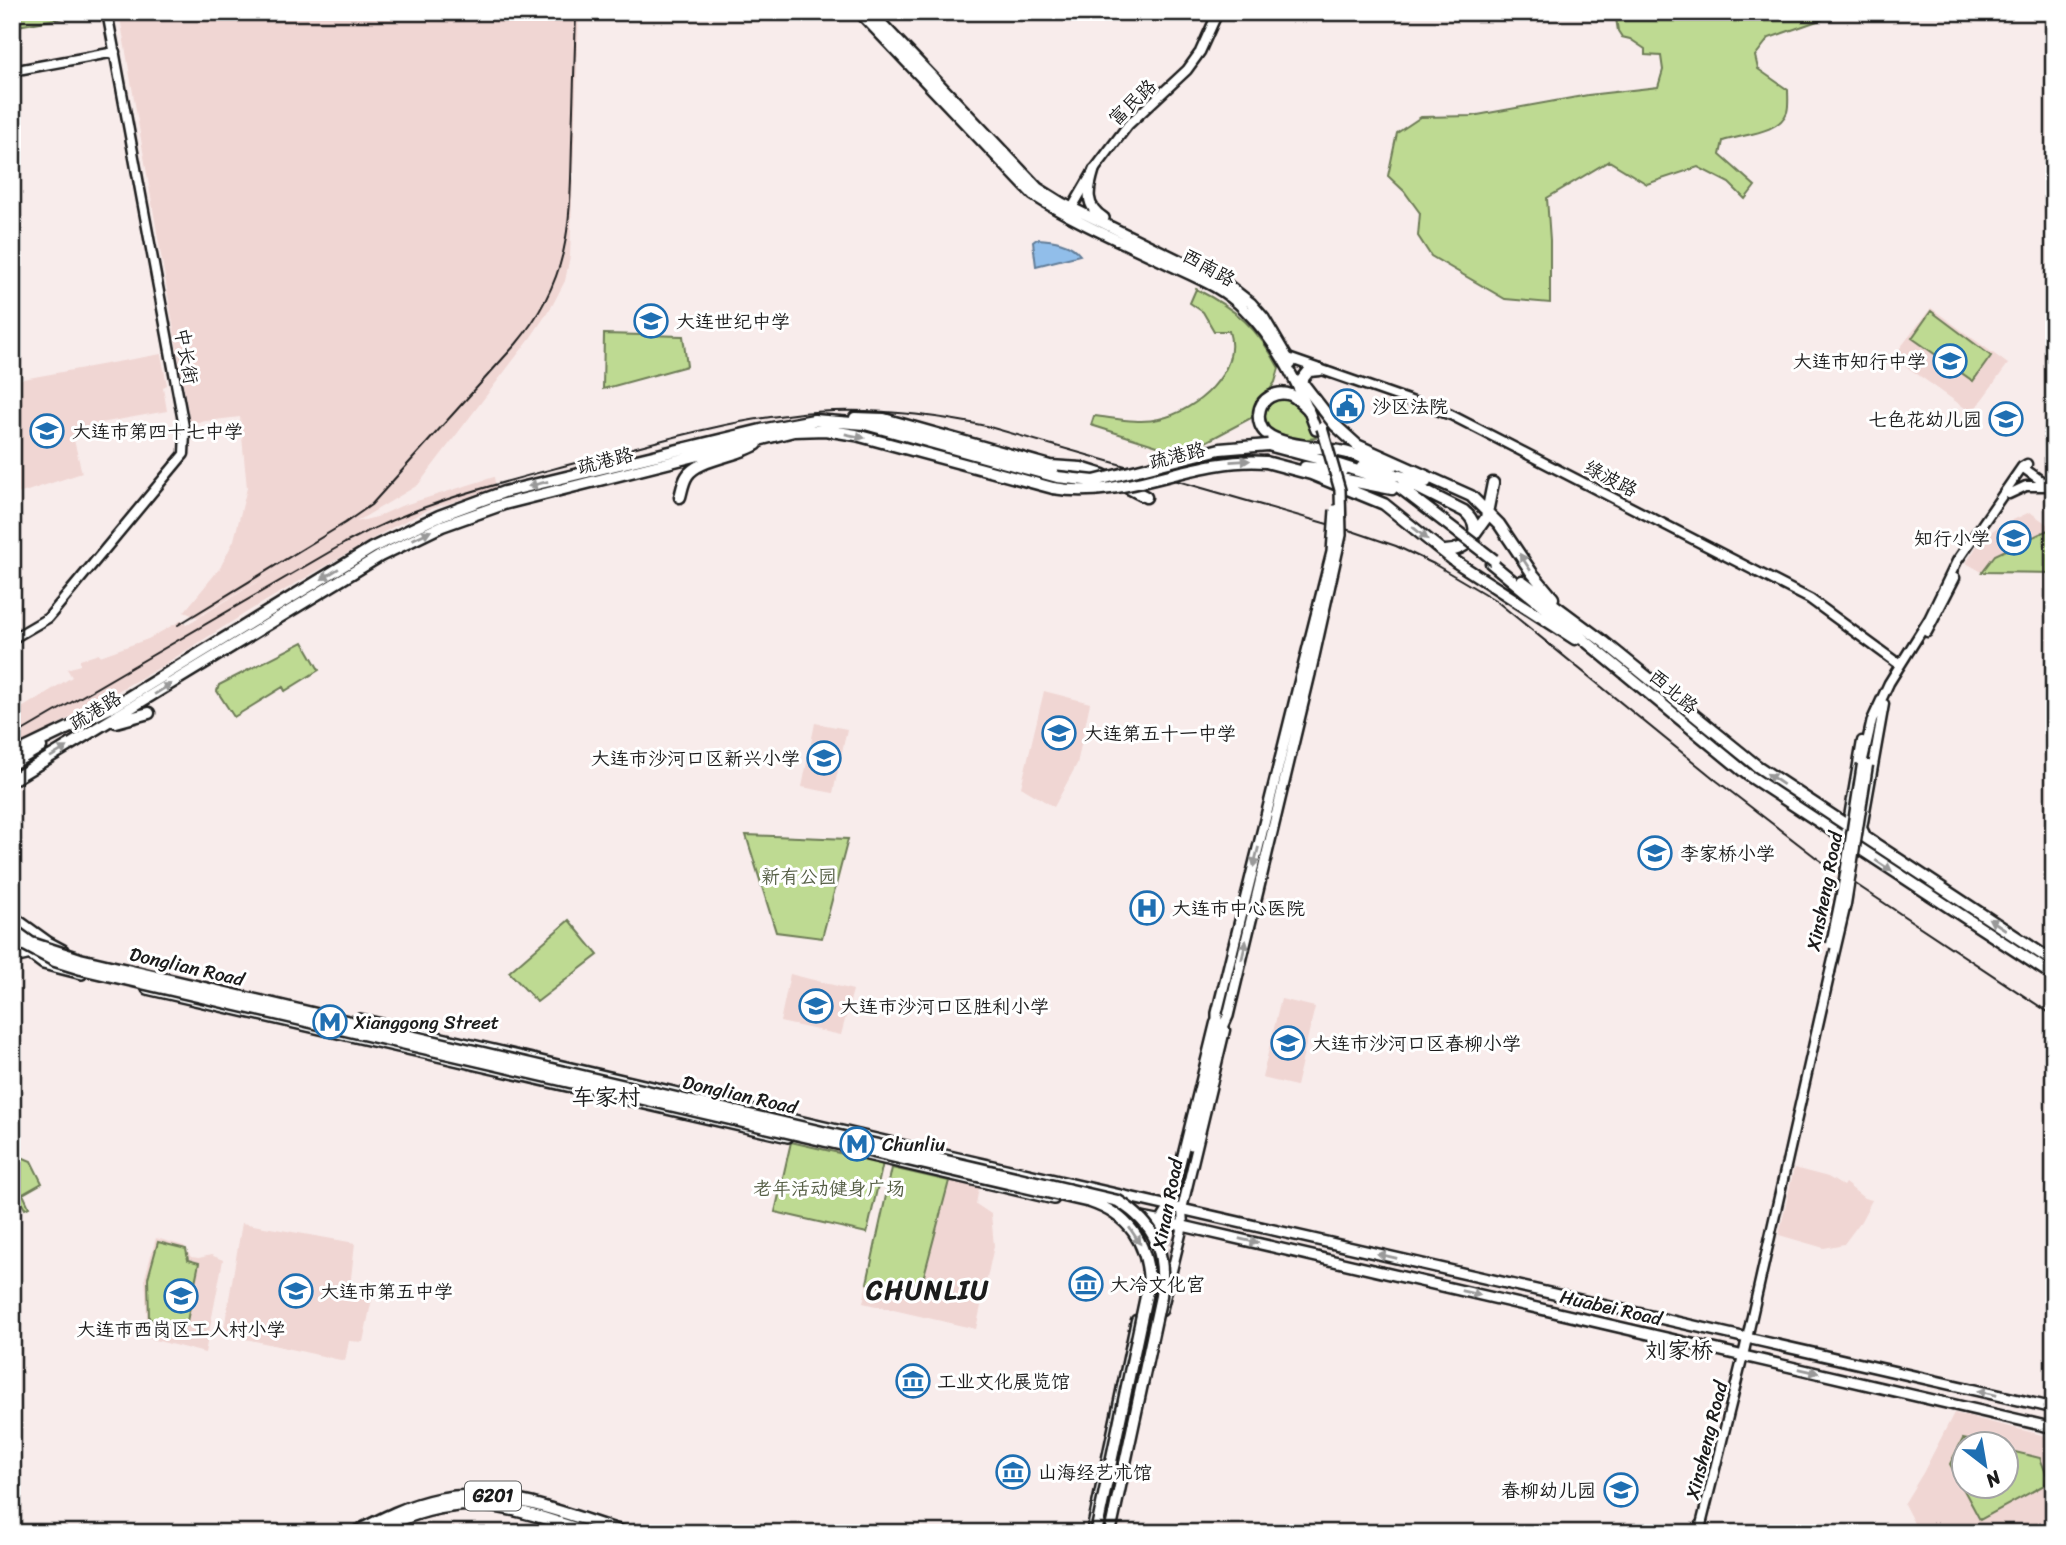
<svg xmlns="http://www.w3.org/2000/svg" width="2066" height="1545" font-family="Sriracha,'LXGW WenKai TC',sans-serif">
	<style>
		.built { fill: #f0d6d3; fill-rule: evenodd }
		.green { fill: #beda92; stroke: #6d7b57; stroke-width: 2 }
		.water { fill: #91beea; stroke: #627d98; stroke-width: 2 }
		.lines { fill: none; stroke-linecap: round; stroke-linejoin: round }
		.primary-tunnel { stroke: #ccc2c2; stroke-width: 9; stroke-dasharray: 9 4.5; stroke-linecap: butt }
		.secondary-casing { stroke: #1c1c1c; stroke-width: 13 }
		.primary-casing { stroke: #1c1c1c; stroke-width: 14 }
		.highway-casing { stroke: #1c1c1c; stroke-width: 15 }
		.secondary { stroke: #fff; stroke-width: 8 }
		.primary { stroke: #fff; stroke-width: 9 }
		.highway { stroke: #fff; stroke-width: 10 }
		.rail { stroke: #1c1c1c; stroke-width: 2 }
		.secondary-bridge-casing { stroke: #1c1c1c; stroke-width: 13; stroke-linecap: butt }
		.primary-bridge-casing { stroke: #1c1c1c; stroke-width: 14; stroke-linecap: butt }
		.highway-bridge-casing { stroke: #1c1c1c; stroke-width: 15; stroke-linecap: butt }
		.secondary-bridge { stroke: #fff; stroke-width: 8 }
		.primary-bridge { stroke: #fff; stroke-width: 9 }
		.highway-bridge { stroke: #fff; stroke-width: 10 }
		.oneway { fill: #999 }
		.labels { text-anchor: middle; stroke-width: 6; stroke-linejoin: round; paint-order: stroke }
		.shield { fill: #fff; stroke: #606060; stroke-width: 2 }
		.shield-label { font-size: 18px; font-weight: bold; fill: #1c1c1c }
		.street-label { font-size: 19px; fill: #1c1c1c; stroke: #fff }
		.poi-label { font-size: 19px; fill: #1c1c1c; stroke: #fff; text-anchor: start }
		.park-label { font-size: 19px; fill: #555e45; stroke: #fff }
		.quarter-label { font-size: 23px; fill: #1c1c1c; stroke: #fff }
		.district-label { font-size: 26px; font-weight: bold; letter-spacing: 2px; fill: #1c1c1c; stroke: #fff }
	</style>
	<rect width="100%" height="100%" fill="#f8eceb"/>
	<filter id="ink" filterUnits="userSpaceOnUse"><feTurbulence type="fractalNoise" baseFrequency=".0143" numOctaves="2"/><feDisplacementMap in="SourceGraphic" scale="14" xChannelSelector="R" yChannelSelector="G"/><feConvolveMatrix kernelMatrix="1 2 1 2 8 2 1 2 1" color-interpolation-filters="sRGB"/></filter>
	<g filter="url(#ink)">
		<path class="built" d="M119,12H579L570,256L565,281L552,306L531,337L418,485L356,522L377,517L401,506L494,477L496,488L428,510L393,527L252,609L157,669L12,750V714L72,677L67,669L80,665V660L99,654L100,656L148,639L182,620L186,625L279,569L197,617L184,612L220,568L234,540L247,488L240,417L190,423Z
			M1931,308L2008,364L1972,413L1893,357Z
			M161,354L167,385L163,387L167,411L90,425L73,436L82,473L12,496V381Z
			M2030,512L2054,529V573L1982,572L1966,563L1982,538L1998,527Z
			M1044,691L1090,703L1077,764L1054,807L1021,787Z
			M815,723L847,729L833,793L802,787Z
			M790,974L853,990L841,1035L780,1022Z
			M1281,999L1315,1007L1296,1086L1262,1078Z
			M892,1168L979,1188L976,1204L991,1214L994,1246L976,1329L863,1303Z
			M1794,1168L1828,1177L1843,1186L1845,1183L1864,1198L1872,1200L1861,1221L1844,1244L1824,1248L1779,1235Z
			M242,1223L355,1243L350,1287L373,1294L363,1342L349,1341L345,1361L223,1334Z
			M156,1238L184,1246L191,1257L199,1258L211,1255L223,1260L205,1353L143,1337L147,1315L145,1277Z
			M1954,1413L2054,1438V1533H1983L1981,1530L1975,1533H1919L1904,1504L1923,1473ZM1965,1444H2007V1486H1965Z
			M1611,1477L1635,1482L1631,1505L1607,1498Z"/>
		<path class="green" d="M12,12H64L62,18L12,27Z
			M1615,12H1843L1769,38L1755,56L1758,69L1788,90C1788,97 1789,105 1787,112C1779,134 1742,134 1723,141L1720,155L1755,186L1745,199L1729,183L1698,167L1647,184L1609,161L1547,198L1550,240V303L1505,299L1431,256L1418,236L1420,213L1404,191L1388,176L1397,133L1421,117L1472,116L1588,95L1658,87L1663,70L1661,56L1645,55V49L1630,39L1622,37L1618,31Z
			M1196,289C1236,309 1258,328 1279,368L1275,382L1251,418L1200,445L1173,451L1091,425L1094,416C1114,418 1139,424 1159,419C1196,411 1242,372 1229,331H1214L1203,312L1190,303Z
			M1931,311L1991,356L1973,381L1912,338Z
			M604,334L683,336L687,366L603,389Z
			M1280,397C1301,399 1309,420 1316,438L1308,439L1305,443L1270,430L1263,413L1272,400Z
			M2052,528L2054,573L1982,572L1995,555Z
			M303,642L319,670L285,691L283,687L234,717L217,691L219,685Z
			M746,835L848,839L822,938L776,932Z
			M569,920L598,955L537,1002L509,972Z
			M791,1142L883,1163L867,1233L775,1212Z
			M12,1153L31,1161L42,1183L23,1194L29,1207L25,1209L12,1187Z
			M892,1168L949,1181L922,1283L915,1282L900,1292L867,1283Z
			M158,1242L186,1249L188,1260L199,1263L186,1326L149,1319L148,1278Z
			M1963,1439L1982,1443L1965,1444V1486H2007V1450L2040,1458L2047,1476L2046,1484L1980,1520L1950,1464Z"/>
		<path class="water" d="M1037,239C1053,240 1070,242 1080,255L1036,266L1033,242Z"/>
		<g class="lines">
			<path class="primary-tunnel" d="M1151,1309L1191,1145"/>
			<defs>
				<path id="secondary" d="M12,71L115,52
					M1069,213L1094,170L1128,125L1187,70L1200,52L1218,12
					M1288,358L1451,415L1810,599L1900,665
					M2022,467L2054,490
					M2009,494L2026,486H2048
					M1927,632L1955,578
					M12,639L48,618L184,454L185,432L107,12
					M1862,764L1872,720L1889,683L1929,619L1957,561L2022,467L2027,464
					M1867,838L1862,828L1884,704
					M1845,840L1862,741
					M12,959L33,954
					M1149,1270L1160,1222L1170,1206L1215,1023
					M1162,1311L1183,1226L1182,1209L1225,1030
					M1091,1533L1136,1320
					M1699,1533L1743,1356L1830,972"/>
				<path id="primary" d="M859,12L1033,195C1076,223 1125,243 1172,266C1198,278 1225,289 1245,310C1276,340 1302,390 1316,430
					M871,12L1038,188L1062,203L1224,282L1251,303L1264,318L1291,364
					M1094,170C1088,190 1084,206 1104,218
					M12,916L48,942L63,950
					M12,941L43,964L82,974
					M147,989L788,1137
					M360,1019L962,1159L2054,1408
					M1217,1035V1013L1302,671
					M1191,1145L1217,1041L1228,1016L1310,674
					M867,1155L1054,1199
					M1112,1212L1183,1226L2054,1428
					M1130,1391L1151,1309
					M1105,1533L1134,1387"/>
				<path id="highway" d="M1320,370L1309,371L1301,381L1335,425L1357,445L1471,496L1499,524L1532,573L1553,598
					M1308,409C1303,404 1297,398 1291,395C1277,390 1260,398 1259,414C1258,421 1261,429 1266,433C1281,446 1320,447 1339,451C1357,454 1374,462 1391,468
					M855,418L884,419L1050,466L1081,468L1103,475L1146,497
					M1268,445L1320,459L1380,478L1399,487L1459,533
					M1266,462L1311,474L1384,504L1456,562L1575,639
					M1305,467L1342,471
					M1362,467L1426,482
					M1336,478L1392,489
					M1404,481L1464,511C1487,530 1468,552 1443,551
					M680,497C682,490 683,482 687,476C697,459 739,456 757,444
					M1473,536L1486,518L1493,483
					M1491,563L1748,775L2054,976
					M1522,581L1604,642L1757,766L2054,962
					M116,722L149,713
					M12,755L114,706L372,548L439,516L504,492L761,430L814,420L865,424L1057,477
					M12,764L41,747
					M12,780L380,556L442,526L504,504L794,431L825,430L856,435L1053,488
					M354,1533C381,1519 408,1505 438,1499C503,1486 565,1514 626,1533
					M369,1533C464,1489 497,1503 591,1533"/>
			</defs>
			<use href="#secondary" class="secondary-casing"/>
			<use href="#primary" class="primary-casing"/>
			<use href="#highway" class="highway-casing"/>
			<use href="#secondary" class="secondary"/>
			<use href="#primary" class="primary"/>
			<use href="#highway" class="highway"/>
			<path class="rail" d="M178,625L345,523L371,505L516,344C571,278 570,224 572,142C573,99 575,55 576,12
				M12,737L345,543C420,502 497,484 579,462C647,445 716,423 786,415C853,406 919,412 986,426L1352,531L1396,546L1434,564L1495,600L1717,781L1818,859L2054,1016"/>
			<defs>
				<path id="secondary-bridge" d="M1831,944L1844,880L1862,764
					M1830,972L1846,904L1868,765"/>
				<path id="primary-bridge" d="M1302,671L1332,552L1335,510
					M1310,674L1341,535L1340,490L1322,428"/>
				<path id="highway-bridge" d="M1057,477L1094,481L1220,449L1268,445
					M1053,488C1126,501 1194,456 1266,462
					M1459,533L1494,560
					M12,929L31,943L80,959L1118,1201C1157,1225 1166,1253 1161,1296L1110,1533
					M21,943L55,961L81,969L1090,1202C1129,1215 1147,1242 1149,1282L1096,1533"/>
			</defs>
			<use href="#secondary-bridge" class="secondary-bridge-casing"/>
			<use href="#primary-bridge" class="primary-bridge-casing"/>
			<use href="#highway-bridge" class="highway-bridge-casing"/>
			<use href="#secondary-bridge" class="secondary-bridge"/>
			<use href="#primary-bridge" class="primary-bridge"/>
			<use href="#highway-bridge" class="highway-bridge"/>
		</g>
		<defs><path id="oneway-solid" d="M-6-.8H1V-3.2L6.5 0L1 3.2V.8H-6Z" transform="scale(1.75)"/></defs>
		<g class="oneway">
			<use href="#oneway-solid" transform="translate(855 436) rotate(12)"/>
			<use href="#oneway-solid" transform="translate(1240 461) rotate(-3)"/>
			<use href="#oneway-solid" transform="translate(538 484) rotate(166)"/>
			<use href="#oneway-solid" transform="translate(1420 533) rotate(39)"/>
			<use href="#oneway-solid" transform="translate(422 535) rotate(-25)"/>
			<use href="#oneway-solid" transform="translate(1525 562) rotate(-123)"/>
			<use href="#oneway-solid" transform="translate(330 574) rotate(148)"/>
			<use href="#oneway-solid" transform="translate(163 689) rotate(-32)"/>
			<use href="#oneway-solid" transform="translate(59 752) rotate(-31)"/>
			<use href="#oneway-solid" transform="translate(1775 779) rotate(-146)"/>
			<use href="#oneway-solid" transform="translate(1256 857) rotate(104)"/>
			<use href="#oneway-solid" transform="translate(1884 866) rotate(34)"/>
			<use href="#oneway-solid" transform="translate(1997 924) rotate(-147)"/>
			<use href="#oneway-solid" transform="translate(1244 950) rotate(-77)"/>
			<use href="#oneway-solid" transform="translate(1135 1236) rotate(56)"/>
			<use href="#oneway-solid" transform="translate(1249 1241) rotate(13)"/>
			<use href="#oneway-solid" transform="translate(1387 1256) rotate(-167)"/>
			<use href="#oneway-solid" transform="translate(1471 1293) rotate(13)"/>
			<use href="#oneway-solid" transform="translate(1809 1371) rotate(13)"/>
			<use href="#oneway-solid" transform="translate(1987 1393) rotate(-167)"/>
		</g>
	</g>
	<defs>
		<symbol id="school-ring" viewBox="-11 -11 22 22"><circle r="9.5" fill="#fff" stroke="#1f6fb2" stroke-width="1.5"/><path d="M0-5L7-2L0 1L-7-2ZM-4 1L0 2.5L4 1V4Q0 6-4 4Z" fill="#1f6fb2"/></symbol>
		<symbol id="civic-ring" viewBox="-11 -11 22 22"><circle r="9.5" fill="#fff" stroke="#1f6fb2" stroke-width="1.5"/><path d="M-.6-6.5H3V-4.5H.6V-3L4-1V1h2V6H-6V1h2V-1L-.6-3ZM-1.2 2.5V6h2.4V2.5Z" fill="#1f6fb2"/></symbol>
		<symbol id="hospital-ring" viewBox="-11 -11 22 22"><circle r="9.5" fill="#fff" stroke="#1f6fb2" stroke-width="1.5"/><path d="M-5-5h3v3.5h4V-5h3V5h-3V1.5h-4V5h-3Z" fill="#1f6fb2"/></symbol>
		<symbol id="metro-ring" viewBox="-11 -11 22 22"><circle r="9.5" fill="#fff" stroke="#1f6fb2" stroke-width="1.5"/><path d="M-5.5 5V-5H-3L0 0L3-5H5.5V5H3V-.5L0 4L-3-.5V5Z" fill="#1f6fb2"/></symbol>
		<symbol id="museum-ring" viewBox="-11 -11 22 22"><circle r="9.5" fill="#fff" stroke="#1f6fb2" stroke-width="1.5"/><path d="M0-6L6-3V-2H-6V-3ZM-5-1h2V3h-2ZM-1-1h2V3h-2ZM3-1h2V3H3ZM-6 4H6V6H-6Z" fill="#1f6fb2"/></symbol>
	</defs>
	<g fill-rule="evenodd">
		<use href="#school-ring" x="632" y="302" width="38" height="38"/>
		<use href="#school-ring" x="1931" y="342" width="38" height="38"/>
		<use href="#civic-ring" x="1328" y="387" width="38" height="38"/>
		<use href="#school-ring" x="1987" y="400" width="38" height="38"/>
		<use href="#school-ring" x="28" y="412" width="38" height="38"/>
		<use href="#school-ring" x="1995" y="519" width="38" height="38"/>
		<use href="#school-ring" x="1040" y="714" width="38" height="38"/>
		<use href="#school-ring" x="805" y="739" width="38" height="38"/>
		<use href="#school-ring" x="1636" y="834" width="38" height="38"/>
		<use href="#hospital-ring" x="1128" y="889" width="38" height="38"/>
		<use href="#school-ring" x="797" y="987" width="38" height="38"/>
		<use href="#metro-ring" x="311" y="1003" width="38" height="38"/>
		<use href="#school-ring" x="1269" y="1024" width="38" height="38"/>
		<use href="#metro-ring" x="838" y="1125" width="38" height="38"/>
		<use href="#museum-ring" x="1067" y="1265" width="38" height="38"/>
		<use href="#school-ring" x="277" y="1272" width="38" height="38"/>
		<use href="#school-ring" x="162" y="1277" width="38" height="38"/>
		<use href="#museum-ring" x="894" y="1362" width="38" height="38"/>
		<use href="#museum-ring" x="994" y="1453" width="38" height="38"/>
		<use href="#school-ring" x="1602" y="1471" width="38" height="38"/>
	</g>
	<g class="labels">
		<rect class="shield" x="465" y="1481.5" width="56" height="29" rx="5"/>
		<g class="shield-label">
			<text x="493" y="1502">G201</text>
		</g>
		<g class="street-label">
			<text transform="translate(1132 102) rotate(-44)" y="7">富民路</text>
			<text transform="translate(1209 267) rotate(29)" y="7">西南路</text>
			<text transform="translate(187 356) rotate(80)" y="7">中长街</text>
			<text transform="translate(1177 455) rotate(-14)" y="7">疏港路</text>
			<text transform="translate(605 460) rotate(-14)" y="7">疏港路</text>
			<text transform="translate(1611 478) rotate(27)" y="7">绿波路</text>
			<text transform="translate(1674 691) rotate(40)" y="7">西北路</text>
			<text transform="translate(95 710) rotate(-31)" y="7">疏港路</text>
			<text transform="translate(1824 891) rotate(-79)" y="7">Xinsheng Road</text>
			<text transform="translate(187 966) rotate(13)" y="7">Donglian Road</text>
			<text transform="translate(740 1094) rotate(13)" y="7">Donglian Road</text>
			<text transform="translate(1167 1204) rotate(-79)" y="7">Xinan Road</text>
			<text transform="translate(1611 1307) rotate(13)" y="7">Huabei Road</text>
			<text transform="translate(1706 1440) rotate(-76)" y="7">Xinsheng Road</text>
		</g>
		<g class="poi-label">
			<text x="676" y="328">大连世纪中学</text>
			<text x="1926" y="368" text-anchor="end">大连市知行中学</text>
			<text x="1372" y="413">沙区法院</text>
			<text x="1982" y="426" text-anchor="end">七色花幼儿园</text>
			<text x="72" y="438">大连市第四十七中学</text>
			<text x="1990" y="545" text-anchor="end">知行小学</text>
			<text x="1084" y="740">大连第五十一中学</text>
			<text x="800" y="765" text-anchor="end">大连市沙河口区新兴小学</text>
			<text x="1680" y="860">李家桥小学</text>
			<text x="1172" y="915">大连市中心医院</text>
			<text x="840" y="1013">大连市沙河口区胜利小学</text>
			<text x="354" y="1029">Xianggong Street</text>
			<text x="1312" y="1050">大连市沙河口区春柳小学</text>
			<text x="882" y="1151">Chunliu</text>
			<text x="1110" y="1291">大冷文化宫</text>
			<text x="320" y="1298">大连市第五中学</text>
			<text x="181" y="1336" text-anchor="middle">大连市西岗区工人村小学</text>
			<text x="937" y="1388">工业文化展览馆</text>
			<text x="1038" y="1479">山海经艺术馆</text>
			<text x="1596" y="1497" text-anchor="end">春柳幼儿园</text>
		</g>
		<g class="park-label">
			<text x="799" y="883">新有公园</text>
			<text x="829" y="1195">老年活动健身广场</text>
		</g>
		<g class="quarter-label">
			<text x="606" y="1105">车家村</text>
			<text x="1679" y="1358">刘家桥</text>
		</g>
		<g class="district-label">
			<text x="928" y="1299">CHUNLIU</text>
		</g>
	</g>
	<rect width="2066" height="1545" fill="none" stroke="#fff" stroke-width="42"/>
	<rect x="21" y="21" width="2024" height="1503" fill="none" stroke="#1c1c1c" stroke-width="2.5" filter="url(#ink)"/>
	<g transform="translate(1985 1465) rotate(149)"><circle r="33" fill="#ffffff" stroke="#a4a4a4" stroke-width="2"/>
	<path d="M0-5L12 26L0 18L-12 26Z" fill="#1f6fb2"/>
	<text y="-10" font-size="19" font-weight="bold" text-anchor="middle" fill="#1c1c1c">N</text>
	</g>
</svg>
